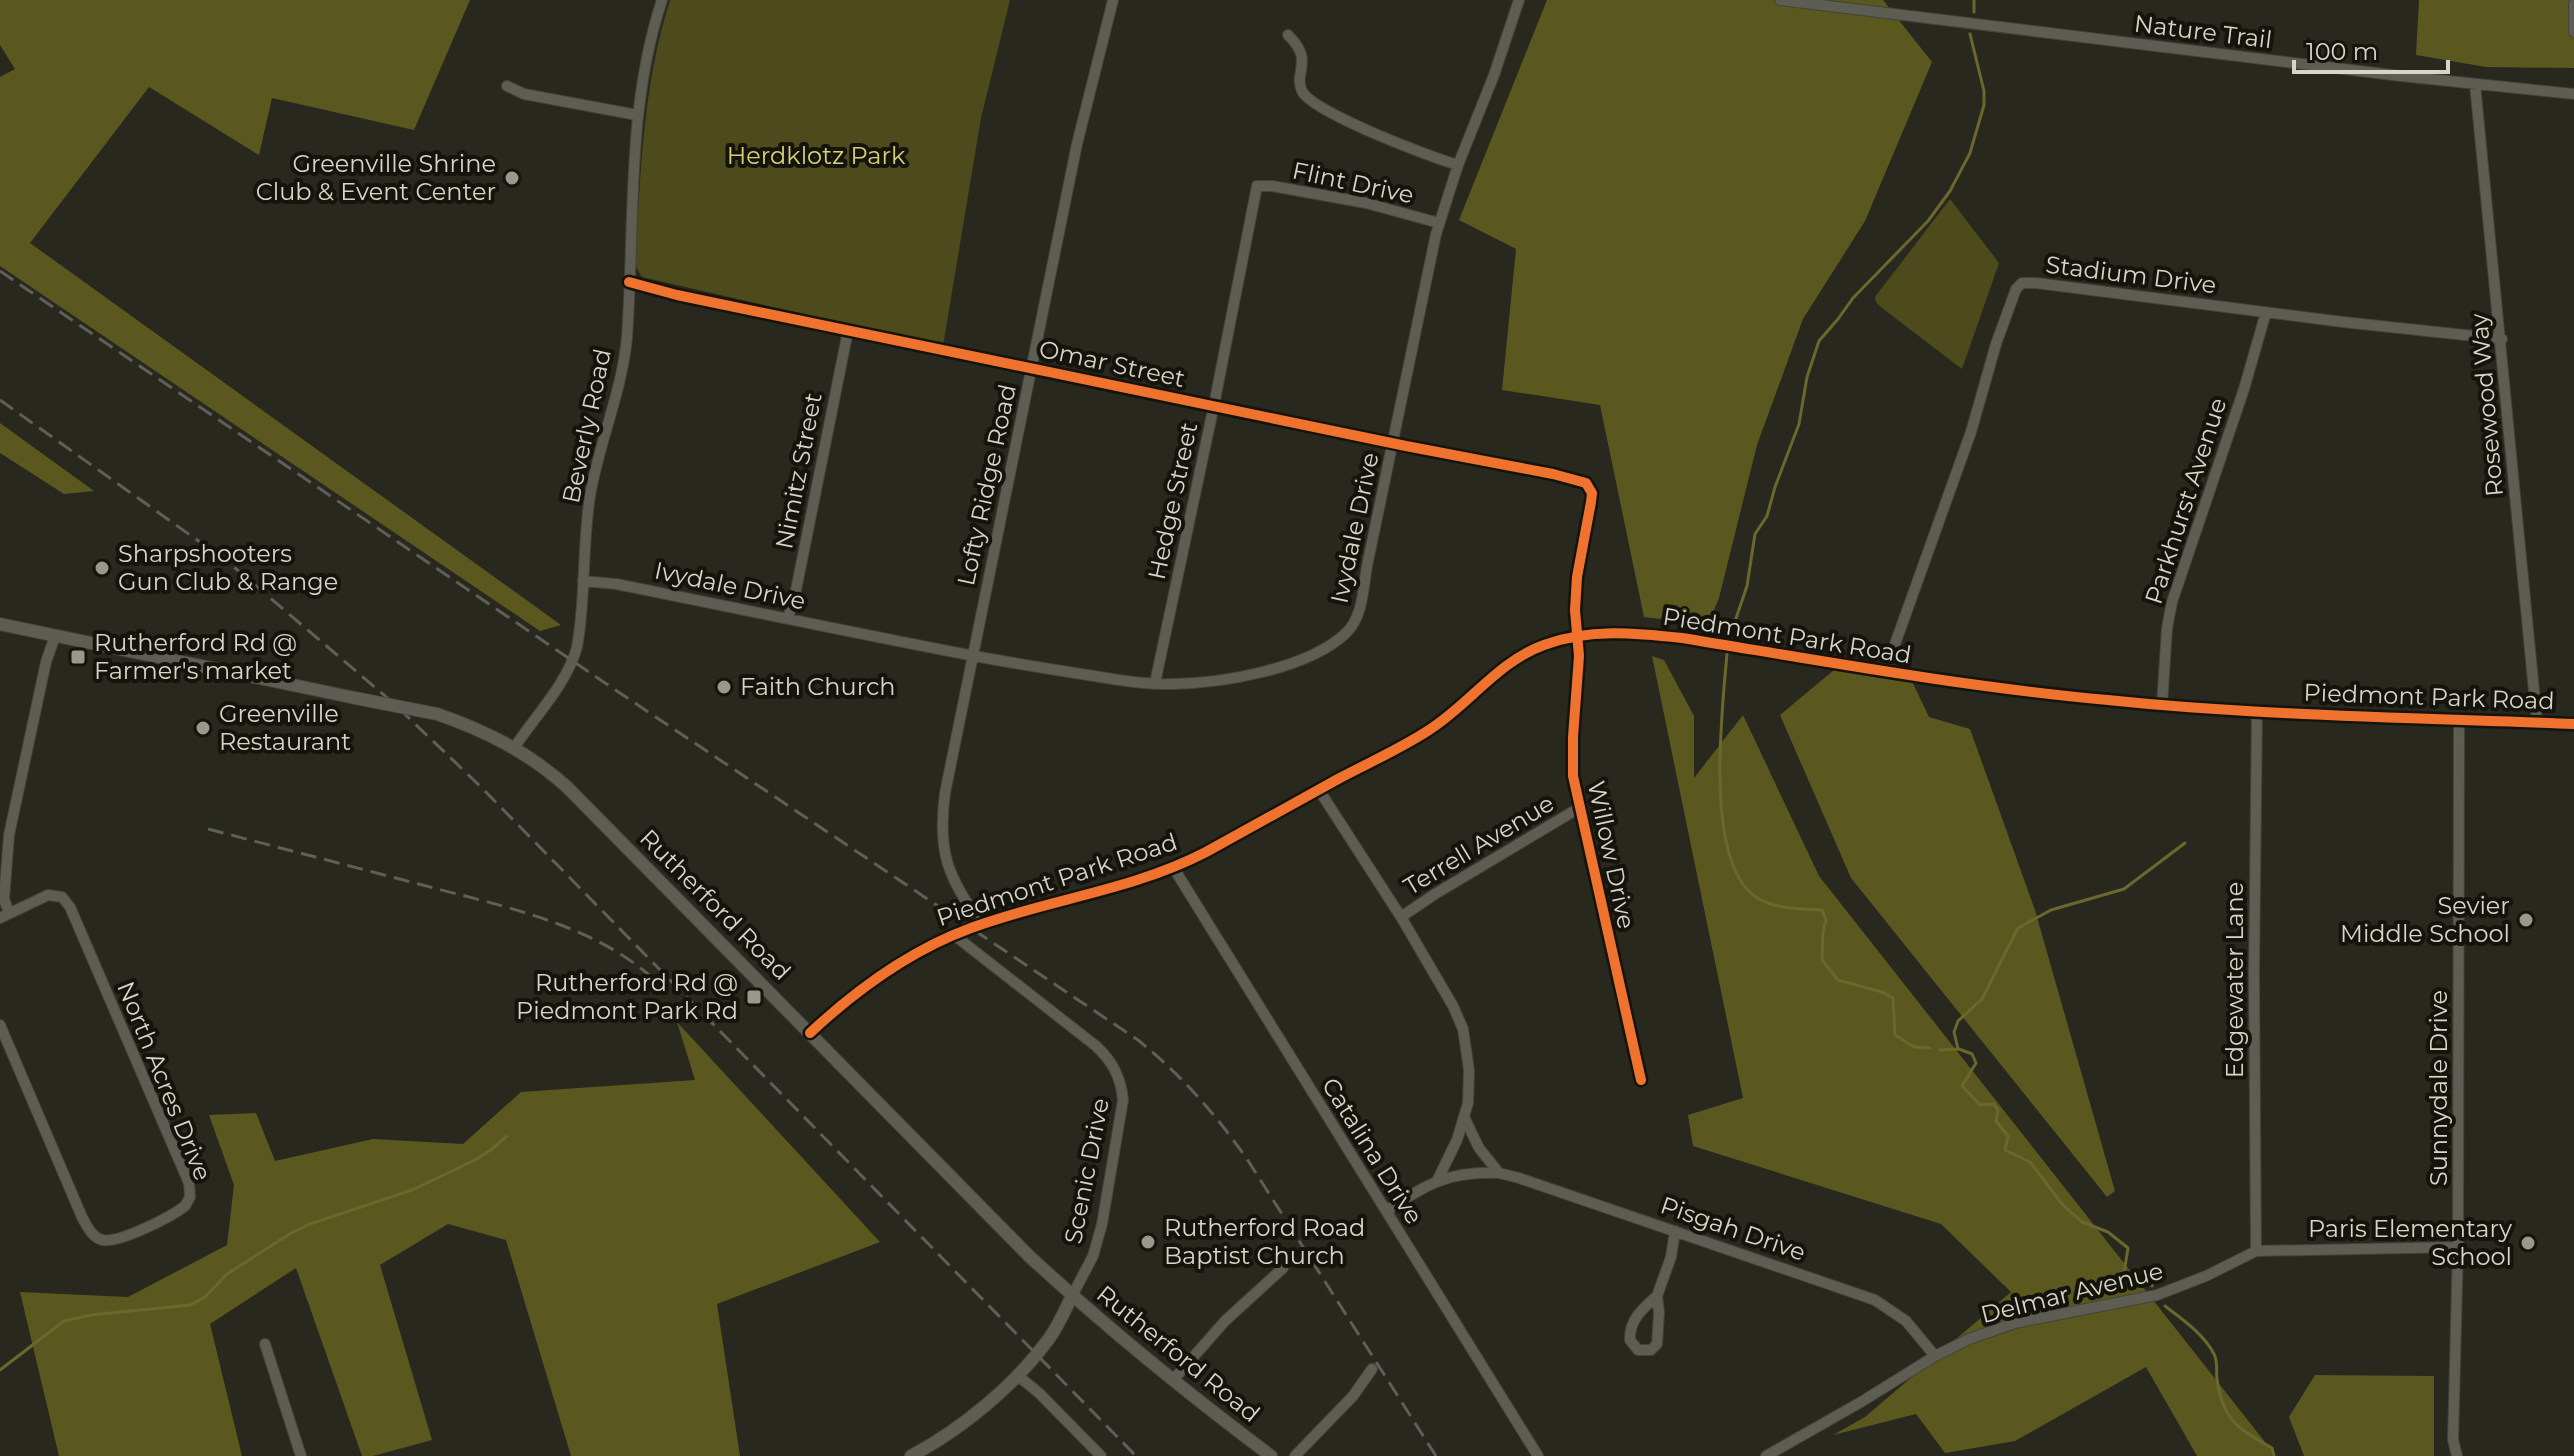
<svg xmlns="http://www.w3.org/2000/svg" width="2574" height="1456" font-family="Montserrat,sans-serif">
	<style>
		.green { fill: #4d4b1c }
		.forest { fill: #5a581e }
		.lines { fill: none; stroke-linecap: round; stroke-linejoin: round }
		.stream { stroke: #6a682d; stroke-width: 3 }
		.minor-casing { stroke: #43433b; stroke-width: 12 }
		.tertiary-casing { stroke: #43433b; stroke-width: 14 }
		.minor { stroke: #5d5d54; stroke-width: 10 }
		.tertiary { stroke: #5d5d54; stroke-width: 12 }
		.rail { stroke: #5f5f59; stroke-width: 3; stroke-dasharray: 16 8; stroke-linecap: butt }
		.tertiary-bridge-casing { stroke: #43433b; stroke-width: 14; stroke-linecap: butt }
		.tertiary-bridge { stroke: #5d5d54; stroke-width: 12 }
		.cycleway-casing { stroke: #14140c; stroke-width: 15 }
		.cycleway { stroke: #ef722f; stroke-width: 10 }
		.poi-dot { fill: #98988d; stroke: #14140c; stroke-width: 3 }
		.labels { text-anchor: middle; stroke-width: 8; stroke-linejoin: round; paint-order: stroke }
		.street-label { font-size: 24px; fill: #d5d5c9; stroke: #14140c }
		.park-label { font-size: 24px; fill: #d5d275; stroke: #14140c }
		.poi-label { font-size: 24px; fill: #d5d5c9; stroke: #14140c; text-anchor: start }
	</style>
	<rect width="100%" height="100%" fill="#28281e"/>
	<path class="green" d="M670,0H1010L981,118L943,346L642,277L635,265C641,173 642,89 670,0Z
		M1950,199L1999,263L1962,369L1882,308L1876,302L1875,297Z"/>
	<path class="forest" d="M0,0H470L414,130L272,98L259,155L149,87L30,243L561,625L540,631L0,266V77L15,69L0,45Z
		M1547,0H1883L1932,62L1865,221L1803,319L1757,445L1719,598L1708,625L1644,617L1600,405L1502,390L1516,249L1459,220Z
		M2419,0H2574V68L2486,67L2416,55Z
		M0,423L94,491L64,494L0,453Z
		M1652,656L1664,660L1694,716V778L1743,715L1819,876L2276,1456H2197L2146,1367L2015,1441L1945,1453L1916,1414L1833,1435L1865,1417L2011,1292L1941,1224L1693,1146L1688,1115L1743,1098Z
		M1834,670L1911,679L1929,717L1970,729L2035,910L2115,1191L2107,1197L1851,878L1780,715Z
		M677,1022L880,1242L717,1304L740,1456H571L506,1240L448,1224L380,1265L432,1440L373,1456H362L296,1268L210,1324L242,1456H59L20,1292L128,1297L227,1245L234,1185L209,1115L256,1113L275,1161L373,1139L463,1144L521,1092L695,1080Z
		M2315,1375L2434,1376V1456H2304L2289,1417Z"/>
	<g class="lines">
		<path class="stream" d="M1974,12V0
			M1730,636L1747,586L1755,534L1767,516L1775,487L1799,424L1807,377L1819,341L1838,319L1853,298L1928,221L1950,191L1970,153L1984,105V91L1970,34
			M1727,654C1722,711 1705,854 1752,894C1769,909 1800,909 1822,910L1826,920C1821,934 1823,945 1822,960L1838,980L1882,992L1893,998L1895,1035L1914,1047L1929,1048
			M1958,1049L1954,1032L1958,1021L1982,999L2018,928L2051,910L2124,889L2185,843
			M1940,1050L1959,1049L1972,1054L1976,1063L1962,1086L1980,1105L1994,1104L1998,1110L1996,1121L2008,1136L2005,1150L2030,1162L2062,1204L2082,1222L2108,1232L2128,1248L2124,1273L2127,1275L2141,1272L2152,1286
			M2165,1306C2182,1319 2204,1334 2214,1354C2218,1361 2216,1371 2217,1379C2222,1420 2239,1429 2272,1448L2274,1456
			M0,1370L64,1321L91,1315L190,1305L204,1298L227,1274L291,1233L310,1224L412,1190L475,1160L492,1149L507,1136"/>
		<defs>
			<path id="minor" d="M1780,0L2401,76L2574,94
				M2574,4V32
				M1288,35C1315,61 1293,72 1302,91C1312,112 1432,158 1458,165
				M2475,84L2537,722
				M507,86L524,94L637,115
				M629,282L677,295L1406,446L1553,474L1586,483L1592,493L1591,502L1577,577L1575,610L1579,656L1573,737V776L1641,1080
				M583,581L616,584C737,608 858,634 980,657C1018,664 1056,670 1094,676C1120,680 1146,685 1173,684C1223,683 1307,669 1345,634C1363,618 1363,589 1367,566L1436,234L1458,165L1494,75L1519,0
				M788,618L795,595L848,331
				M1885,672L1971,432L1996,344L2016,289L2022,283H2036L2343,322L2502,339
				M1155,683L1214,405L1257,186H1272L1366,203L1439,223
				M2162,705L2167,628L2172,602L2244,389L2266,312
				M514,748C535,716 567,684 577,647C586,598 582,546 590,496C599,442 622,392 627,337C635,224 626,109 662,0
				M1319,790L1401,917L1453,1006L1463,1029L1469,1070L1468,1103L1457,1140L1438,1179
				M1173,867L1538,1456
				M9,913L4,899L9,835L46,662L55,636
				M1401,917L1435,894L1579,808
				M0,918L48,895L62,897L70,907L189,1183L190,1197L185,1206C171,1217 120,1243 103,1240C92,1238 87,1226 82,1217L0,1025
				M982,925C948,878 937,852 945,793L1077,144L1113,0
				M954,935L1096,1046C1112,1061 1121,1077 1123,1100L1102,1224L1093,1256L1072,1296
				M1465,1119L1479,1148L1499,1173L1519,1178L1875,1300L1906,1321L1935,1356
				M1386,1211C1428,1184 1447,1171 1499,1173
				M2256,1251L2254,974L2257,710
				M1657,1296L1659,1312L1657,1344L1651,1350H1638L1630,1340C1629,1320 1643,1308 1657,1296Z
				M1657,1296L1671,1257L1675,1231
				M265,1344L301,1456
				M1017,1375L1039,1393L1101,1456
				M1173,1380L1225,1321L1283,1268
				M1295,1456L1353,1396L1372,1369
				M1766,1456L1861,1402L1935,1356L1969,1339L2015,1323L2157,1295L2206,1276L2256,1251L2458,1247
				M2457,1456L2453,1440L2458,1247L2459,719"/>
			<path id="tertiary" d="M0,624L355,698
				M437,714C486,731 528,752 567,787L1029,1256C1106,1327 1187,1393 1271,1456
				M810,1033C856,990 911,950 971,928C1049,899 1131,891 1206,852C1250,828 1294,803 1338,779C1368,763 1400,749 1429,730C1470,704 1497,662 1544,645C1589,628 1636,633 1682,638C1823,661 1965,687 2108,700C2262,716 2419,718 2574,724
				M911,1456C962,1429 1014,1386 1048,1340C1058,1327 1065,1310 1072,1296"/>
		</defs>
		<use href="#minor" class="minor-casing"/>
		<use href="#tertiary" class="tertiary-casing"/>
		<use href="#minor" class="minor"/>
		<use href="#tertiary" class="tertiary"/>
		<path class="rail" d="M0,271L611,687L1138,1040C1182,1076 1214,1112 1247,1159L1436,1456
			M0,400L228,562L391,701L480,786L1136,1456
			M208,829C277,847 346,865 415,883C496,905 591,922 655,980"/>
		<defs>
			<path id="tertiary-bridge" d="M355,698L437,714"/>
		</defs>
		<use href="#tertiary-bridge" class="tertiary-bridge-casing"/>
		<use href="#tertiary-bridge" class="tertiary-bridge"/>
		<defs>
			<path id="cycleway" d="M629,282L677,295L1406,446L1553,474L1586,483L1592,493L1591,502L1577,577L1575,610L1579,656L1573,737V776L1641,1080
				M810,1033C856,990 911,950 971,928C1049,899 1131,891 1206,852C1250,828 1294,803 1338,779C1368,763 1400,749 1429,730C1470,704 1497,662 1544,645C1589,628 1636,633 1682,638C1823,661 1965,687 2108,700C2262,716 2419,718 2574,724"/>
		</defs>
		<use href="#cycleway" class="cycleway-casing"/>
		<use href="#cycleway" class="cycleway"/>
	</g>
	<g class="poi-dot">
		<circle cx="512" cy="178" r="8"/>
		<circle cx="102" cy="568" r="8"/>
		<rect x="70" y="649" width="16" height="16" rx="4"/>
		<circle cx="724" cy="687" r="8"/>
		<circle cx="203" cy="728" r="8"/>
		<circle cx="2526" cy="920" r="8"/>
		<rect x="746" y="989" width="16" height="16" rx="4"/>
		<circle cx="1148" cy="1242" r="8"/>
		<circle cx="2528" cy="1243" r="8"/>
	</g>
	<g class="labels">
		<g class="street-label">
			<text transform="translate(2203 32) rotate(7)" y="8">Nature Trail</text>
			<text transform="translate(1353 183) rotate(12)" y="8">Flint Drive</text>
			<text transform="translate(2131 275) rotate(7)" y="8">Stadium Drive</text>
			<text transform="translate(1112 364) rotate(12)" y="8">Omar Street</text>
			<text transform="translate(2487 405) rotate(-95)" y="8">Rosewood Way</text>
			<text transform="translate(587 426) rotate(-78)" y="8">Beverly Road</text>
			<text transform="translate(799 471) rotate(-79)" y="8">Nimitz Street</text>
			<text transform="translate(987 485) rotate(-78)" y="8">Lofty Ridge Road</text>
			<text transform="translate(1173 501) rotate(-78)" y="8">Hedge Street</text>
			<text transform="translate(2186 501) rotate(-72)" y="8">Parkhurst Avenue</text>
			<text transform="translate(1355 528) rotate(-78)" y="8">Ivydale Drive</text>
			<text transform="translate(730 586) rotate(12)" y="8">Ivydale Drive</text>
			<text transform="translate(1787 636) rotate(9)" y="8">Piedmont Park Road</text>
			<text transform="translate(2429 697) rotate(2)" y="8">Piedmont Park Road</text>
			<text transform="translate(1479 845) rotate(-31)" y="8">Terrell Avenue</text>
			<text transform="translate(1611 855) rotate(78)" y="8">Willow Drive</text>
			<text transform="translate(1057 880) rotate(-18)" y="8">Piedmont Park Road</text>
			<text transform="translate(715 905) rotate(45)" y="8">Rutherford Road</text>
			<text transform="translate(2235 980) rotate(-90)" y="8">Edgewater Lane</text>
			<text transform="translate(164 1081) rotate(68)" y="8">North Acres Drive</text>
			<text transform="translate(2439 1088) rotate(-90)" y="8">Sunnydale Drive</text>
			<text transform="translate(1372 1151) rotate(58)" y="8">Catalina Drive</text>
			<text transform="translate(1087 1171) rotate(-79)" y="8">Scenic Drive</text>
			<text transform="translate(1733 1229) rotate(19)" y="8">Pisgah Drive</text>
			<text transform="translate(2072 1293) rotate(-14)" y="8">Delmar Avenue</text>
			<text transform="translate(1178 1354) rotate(39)" y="8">Rutherford Road</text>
		</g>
		<g class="park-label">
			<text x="816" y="164">Herdklotz Park</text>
		</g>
		<g class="poi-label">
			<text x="496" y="172" text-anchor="end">Greenville Shrine<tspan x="496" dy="28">Club &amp; Event Center</tspan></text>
			<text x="118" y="562">Sharpshooters<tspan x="118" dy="28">Gun Club &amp; Range</tspan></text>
			<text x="94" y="651">Rutherford Rd @<tspan x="94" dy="28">Farmer's market</tspan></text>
			<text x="740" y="695">Faith Church</text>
			<text x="219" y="722">Greenville<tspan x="219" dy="28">Restaurant</tspan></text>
			<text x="2510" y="914" text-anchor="end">Sevier<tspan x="2510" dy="28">Middle School</tspan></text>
			<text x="738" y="991" text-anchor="end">Rutherford Rd @<tspan x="738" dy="28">Piedmont Park Rd</tspan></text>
			<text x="1164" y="1236">Rutherford Road<tspan x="1164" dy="28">Baptist Church</tspan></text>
			<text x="2512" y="1237" text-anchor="end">Paris Elementary<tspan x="2512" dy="28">School</tspan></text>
		</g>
	</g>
	<path d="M2294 60v12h154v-12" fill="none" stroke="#d5d5c9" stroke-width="4"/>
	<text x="2306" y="60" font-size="24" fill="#d5d5c9" stroke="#14140c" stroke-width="6" paint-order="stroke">100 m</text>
</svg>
